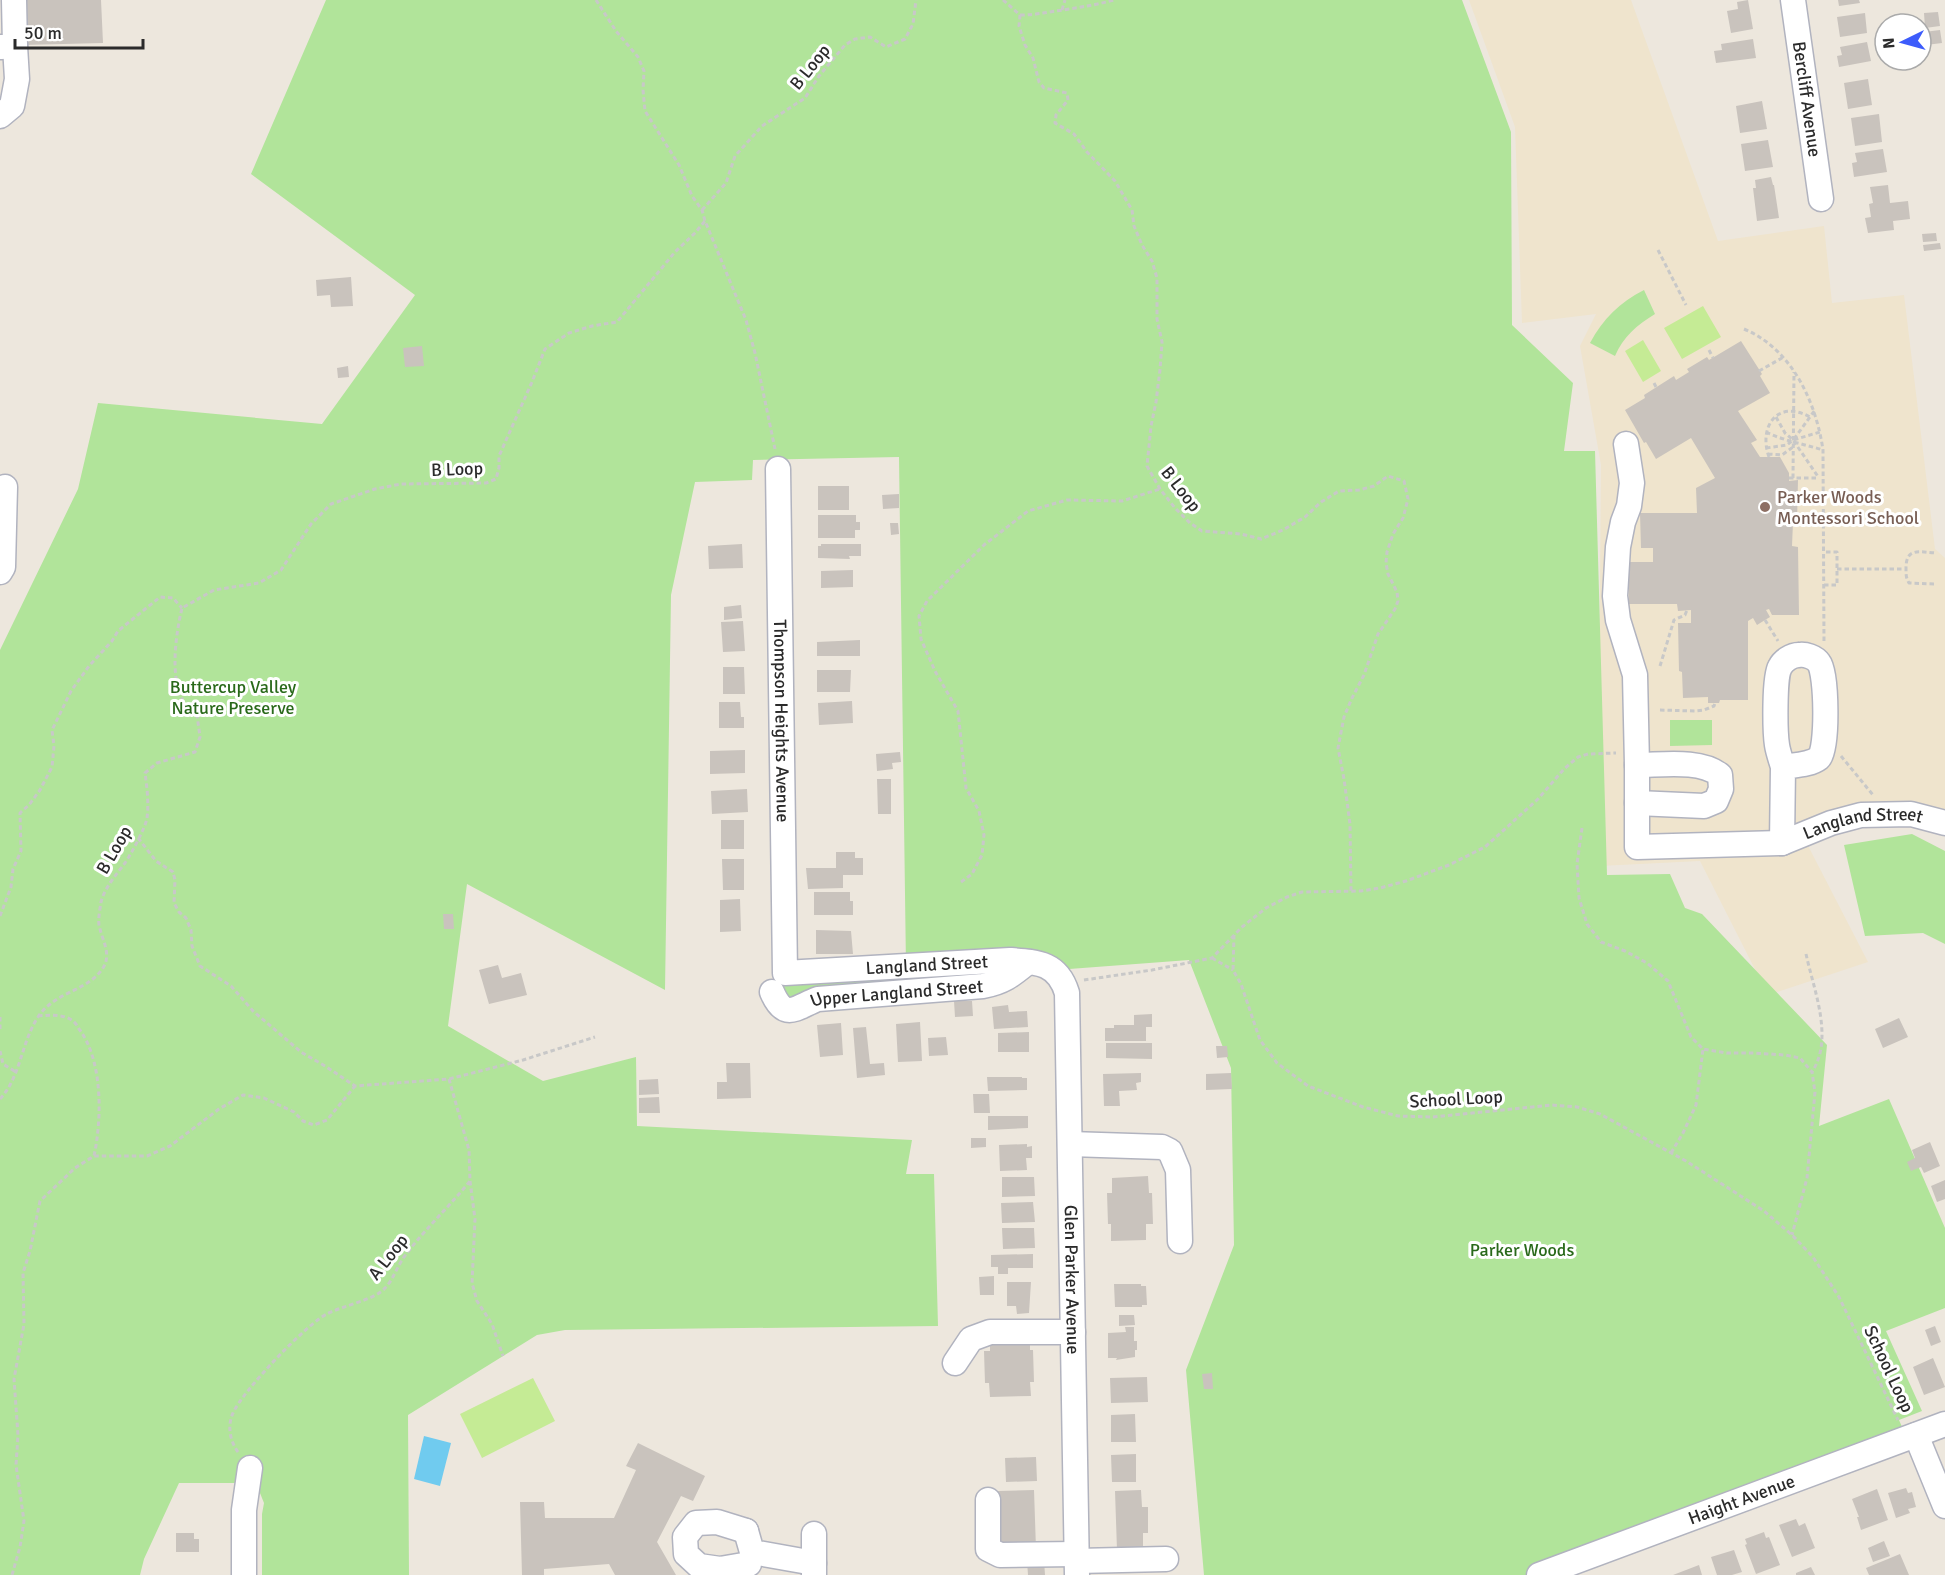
<svg xmlns="http://www.w3.org/2000/svg" width="1945" height="1575" font-family="Signika,sans-serif">
	<style>
		.education { fill: #efe4cd }
		.green { fill: #b1e49a }
		.pitch { fill: #c5eb95 }
		.water { fill: #70cbef }
		.building { fill: #c9c3bd }
		.lines { fill: none; stroke-linecap: round; stroke-linejoin: round }
		.minor-casing { stroke: #b1b3bf; stroke-width: 27 }
		.path { stroke: #c8c8c8; stroke-width: 3; stroke-dasharray: 4.5 3; stroke-linecap: butt }
		.minor { stroke: #fff; stroke-width: 24 }
		.education-dot { fill: #8d6e63; stroke: #fff; stroke-width: 2 }
		.labels { text-anchor: middle; stroke-width: 6; stroke-linejoin: round; paint-order: stroke }
		.street-label { font-size: 18px; fill: #2b2b2b; stroke: #fff }
		.education-label { font-size: 18px; fill: #785e54; stroke: #fff; text-anchor: start }
		.park-label { font-size: 18px; fill: #29691a; stroke: #fff }
	</style>
	<rect width="100%" height="100%" fill="#ede7dd"/>
	<path class="education" d="M1469,0H1631L1718,241L1824,226L1832,303L1904,295L1935,549L1945,558V823L1911,814L1803,836L1868,962L1768,995L1700,861L1600,866L1598,847L1601,465L1580,346L1596,314L1522,323L1515,127Z"/>
	<path class="green" d="M326,0H1462L1511,132L1512,325L1573,383L1564,451H1595L1607,875L1670,874L1685,908L1702,914L1827,1045L1819,1126L1889,1099L1945,1228V1308L1886,1331L1922,1411L1899,1420L1902,1427L1548,1575H1204L1186,1370L1234,1245L1231,1068L1189,960L1015,973L789,1011L780,984L785,973L906,966L899,457L753,460L752,480L695,482L671,595L665,990L467,884L448,1026L543,1081L636,1057L637,1126L912,1140L906,1174H934L938,1326L565,1330L537,1335L408,1415L409,1575H262V1514L264,1503L256,1483H179L144,1559L140,1575H0V650L78,489L98,403L322,424L415,295L251,174Z
		M1644,290L1655,314C1637,325 1623,337 1615,356L1590,343C1603,319 1620,302 1644,290Z
		M1670,720H1712V745L1670,746Z
		M1912,834L1945,851V944L1923,933L1865,936L1844,845Z"/>
	<path class="pitch" d="M1703,306L1721,337L1682,359L1664,328Z
		M1643,340L1661,371L1643,382L1625,351Z
		M533,1378L555,1421L482,1458L460,1414Z"/>
	<path class="water" d="M424,1436L451,1443L440,1486L414,1479Z"/>
	<path class="building" d="M22,0H101L103,43L23,45Z
		M1748,0L1753,29L1731,33L1727,11L1738,9L1737,2Z
		M1838,0H1859L1860,3L1839,6Z
		M1938,12L1940,26L1925,28L1924,13Z
		M1865,13L1867,33L1840,37L1837,17Z
		M1940,30L1942,43L1926,45L1924,32Z
		M1753,39L1756,58L1716,63L1714,51L1722,50L1721,44Z
		M1867,42L1871,61L1839,67L1837,56L1842,55L1840,47Z
		M1868,79L1872,105L1848,109L1844,83Z
		M1762,101L1767,129L1740,133L1736,106Z
		M1879,114L1882,142L1855,146L1851,118Z
		M1768,140L1773,167L1745,171L1741,144Z
		M1883,149L1887,172L1854,177L1852,163L1857,162L1855,153Z
		M1771,177L1773,185H1774L1779,218L1757,221L1753,188H1756L1755,180Z
		M1888,185L1890,203L1908,201L1910,219L1893,221L1894,230L1868,233L1865,218L1871,217L1869,204L1873,203L1870,187Z
		M1936,233L1937,241L1923,242L1922,234Z
		M1940,243L1941,249L1924,251L1923,245Z
		M351,277L353,306L331,307L330,295L317,296L316,280Z
		M1741,341L1762,374L1760,376L1770,393L1738,411L1757,440L1751,443L1760,457H1780L1789,473V481L1798,480L1797,523L1793,522L1792,546L1798,547L1799,615H1772L1769,609L1766,610L1770,617L1765,620L1757,625L1753,618L1748,621V700H1720L1719,703H1708V697L1683,698L1682,672L1679,671L1678,623H1691V610L1678,611L1677,604H1629V562H1653V548H1641L1640,513H1697L1696,488L1715,478L1691,438L1656,459L1646,442L1644,443L1625,410L1645,398L1644,395L1674,376L1676,380L1689,372L1687,369L1707,357L1709,360Z
		M422,346L424,366L405,367L403,348Z
		M348,366L349,377L338,378L337,368Z
		M818,486H849V510H818Z
		M899,494V508L883,509L882,495Z
		M818,515H856V522H860V530H855V538H818Z
		M890,523H898L899,534L891,535Z
		M742,544L743,568L709,569L708,546Z
		M821,544H861V556H849L850,559L818,558V546H821Z
		M853,570V587L821,588V571Z
		M741,605L742,618L724,620V607Z
		M743,621L745,651L723,652L721,622Z
		M860,640V656H817V642Z
		M723,667H744L745,694H723Z
		M817,670H851L850,692H817Z
		M852,701L853,723L819,725L818,703Z
		M719,702H740L741,717H744V728H719Z
		M745,750V773L710,774V751Z
		M900,752L901,762L892,763L893,769L877,771L876,754Z
		M877,779H891V814H878Z
		M747,789L748,812L712,814L711,791Z
		M721,820H744V849H721Z
		M836,852H855V858H863V875H843V888L808,889L806,868H836Z
		M722,859H744V890H723Z
		M814,892H850V901H853V915H814Z
		M740,899L741,931L720,932V900Z
		M443,914H453L454,929H444Z
		M816,930L851,931L853,954H816Z
		M498,965L502,978L521,973L527,995L489,1004L479,970Z
		M954,1001H972L973,1016L955,1017Z
		M1008,1005L1009,1012L1027,1011L1028,1027L994,1029L992,1007Z
		M1152,1014V1027H1146V1041H1105V1028H1114V1025H1134V1015Z
		M1899,1018L1908,1037L1883,1048L1875,1029Z
		M920,1022L922,1061L898,1062L896,1024Z
		M841,1023L843,1055L820,1057L817,1025Z
		M866,1027L870,1064L884,1063L885,1075L857,1078L853,1028Z
		M1029,1032V1052H998V1033Z
		M946,1037L948,1055L929,1056L928,1038Z
		M1106,1043H1152V1059L1106,1058Z
		M1216,1046H1227L1228,1057L1217,1058Z
		M726,1063H750L751,1098L717,1099V1082H727Z
		M1141,1073V1082L1136,1083L1137,1090L1119,1091L1120,1106H1104L1103,1074Z
		M1231,1073L1232,1089L1206,1090V1074Z
		M987,1077H1022V1078H1027V1090L988,1091Z
		M658,1079L659,1094L639,1095V1080Z
		M973,1094H989L990,1113H974Z
		M659,1097L660,1113H639V1098Z
		M988,1116H1028V1128L988,1130Z
		M971,1138H986V1147L971,1148Z
		M1930,1142L1940,1166L1924,1173L1921,1167L1911,1171L1907,1162L1915,1158L1912,1150Z
		M1027,1144V1147L1032,1146V1158H1026L1027,1170L1000,1171L999,1145Z
		M1148,1176L1149,1193H1152L1153,1224H1146V1240L1111,1241V1224H1108L1107,1193H1112V1178Z
		M1002,1177H1034L1035,1196L1002,1197Z
		M1945,1180V1199L1937,1202L1931,1186Z
		M1033,1202L1035,1222L1002,1223L1001,1203Z
		M1002,1228H1034L1035,1248L1003,1249Z
		M1033,1254V1268H1008V1274H998V1267H991V1255Z
		M994,1276V1295H980L979,1277Z
		M1007,1282H1031L1029,1313L1017,1314L1016,1306H1007Z
		M1114,1284H1141V1286H1146L1147,1305H1142V1307H1115Z
		M1119,1315H1134L1135,1325L1119,1326Z
		M1935,1326L1941,1342L1931,1346L1925,1330Z
		M1125,1327H1134V1341H1137V1350H1135V1357L1116,1360L1117,1358H1108V1333L1126,1332Z
		M1030,1336V1350H1033L1034,1382H1030L1031,1396L990,1397L989,1383H985L984,1351H990V1337Z
		M1933,1358L1945,1387L1924,1395L1913,1367Z
		M1212,1373L1213,1389H1204L1202,1374Z
		M1147,1377L1148,1402L1111,1403L1110,1378Z
		M1135,1414L1136,1442H1111V1415Z
		M638,1443L705,1476L693,1501L681,1496L657,1542L676,1575H615L609,1564L544,1569V1575H522L520,1502H544L545,1518H614L636,1470L626,1466Z
		M1136,1454V1482H1112L1111,1455Z
		M1036,1457L1037,1481L1006,1482L1005,1458Z
		M1906,1488L1908,1493L1912,1492L1916,1507L1908,1509L1910,1513L1896,1518L1888,1493Z
		M1877,1489L1888,1520L1861,1530L1857,1517H1859L1852,1499Z
		M1034,1490L1036,1549L1000,1550L998,1491Z
		M1141,1490L1142,1507H1148V1533H1143V1550H1117L1115,1491Z
		M1796,1519L1799,1526L1805,1523L1815,1548L1792,1557L1779,1525Z
		M1764,1532L1766,1538L1769,1537L1780,1565L1756,1574L1745,1545L1747,1544L1745,1539Z
		M176,1533H194V1539H199V1552H176Z
		M1884,1541L1890,1556L1873,1562L1868,1548Z
		M1734,1550L1742,1572L1732,1575H1717L1711,1557Z
		M1900,1554L1909,1575H1869L1866,1568Z
		M1044,1560L1045,1575H1028L1027,1561Z
		M1699,1565L1702,1575H1673Z
		M1811,1567L1815,1575H1796V1573Z"/>
	<g class="lines">
		<defs>
			<g id="minor">
				<path id="s1" d="M1793,0L1821,199"/>
				<path d="M1,47L15,46L14,0"/>
				<path d="M0,116L12,106L17,79L15,46"/>
				<path id="s2" d="M1626,444L1632,483L1629,506L1623,522L1618,547L1615,596L1618,620L1635,675L1637,765V847L1782,843L1831,823L1861,815L1911,814L1945,823"/>
				<path id="s3" d="M778,469L785,973L1010,960C1038,962 1058,963 1067,993L1077,1575"/>
				<path d="M0,572L3,567L5,487"/>
				<path d="M1637,803L1704,806L1716,801L1721,789L1720,775C1700,759 1662,765 1637,765"/>
				<path d="M1782,843L1783,767C1794,765 1810,765 1819,758C1828,750 1827,673 1819,663C1815,657 1805,654 1799,655C1791,655 1783,661 1780,667C1774,677 1775,732 1777,745C1778,752 1781,760 1783,767"/>
				<path id="s4" d="M772,992C785,1022 796,1007 818,999L983,986C1004,982 1012,975 1028,962"/>
				<path d="M1070,1144L1162,1147L1170,1151L1178,1170L1180,1241"/>
				<path d="M955,1363L971,1339L990,1332H1073"/>
				<path d="M1916,1435L1945,1506"/>
				<path d="M988,1500V1549L1000,1555L1076,1554"/>
				<path d="M746,1531L717,1522L696,1523L685,1537L686,1554L699,1566L720,1569L749,1564"/>
				<path d="M746,1531L752,1552L814,1563"/>
				<path d="M1077,1561L1166,1559"/>
				<path d="M244,1575V1510L250,1468"/>
				<path d="M814,1575V1534"/>
				<path id="s5" d="M1539,1575L1945,1424"/>
			</g>
		</defs>
		<use href="#minor" class="minor-casing"/>
		<path class="path" d="M596,0L616,31L638,57L644,71L643,90L645,111L679,165L692,196L702,210L705,221L746,320L755,353L775,449
			M1003,0L1020,15L1019,26L1025,45L1033,58L1039,82L1044,88L1067,93L1068,100L1056,115L1055,123L1074,134L1087,152L1115,181L1132,210L1134,226L1142,245L1152,261L1157,278V319L1162,342L1160,370L1156,402L1151,426L1147,466L1160,489L1175,508L1190,523L1202,531L1241,534L1261,539L1283,530L1305,517L1321,502L1339,491L1359,490L1374,486L1388,476L1404,481L1408,499L1403,518L1393,534L1387,552L1386,563L1388,574L1397,592L1398,601L1395,609L1378,634L1364,675L1352,698L1344,717L1338,748L1344,779L1350,824L1351,891
			M1062,10L1065,0
			M1020,15C1037,15 1047,12 1063,10C1081,7 1096,5 1114,0
			M702,210L726,183L735,156L762,126L805,98L819,76L845,45L855,39L870,37L886,47L905,39L913,24L916,0
			M1658,250L1686,305
			M1744,329C1792,349 1816,402 1823,450L1824,642
			M1709,350L1713,358
			M1759,371L1782,358
			M1654,383L1656,387
			M1776,417L1785,433L1793,440L1819,478
			M1766,432C1784,441 1804,444 1823,450
			M1794,439L1815,410
			M1766,448L1787,445L1793,440L1820,432
			M1768,454L1782,455L1793,447
			M1769,457C1758,426 1778,399 1810,417
			M1789,478H1819
			M1793,478L1794,372
			M1837,569H1906
			M1934,584L1909,583C1906,578 1906,575 1906,568C1906,547 1920,552 1936,553
			M1824,585H1837V552H1824
			M1765,620L1778,641
			M1660,666L1674,620L1685,615L1687,610
			M1660,710L1695,711L1704,710L1714,706L1715,703
			M1841,756L1873,795
			M1582,828L1577,864L1579,898L1587,924L1601,942L1625,951L1647,963L1668,981L1691,1037L1703,1049L1727,1053H1754L1785,1055L1800,1058L1812,1072L1815,1092L1807,1178L1792,1235
			M138,838L156,861L173,872L175,880L174,903L179,912L186,918L191,930L192,946L200,966L231,986L253,1011L301,1052L325,1066L355,1086L449,1079L523,1060L595,1037
			M961,882L972,874L982,855L984,835L979,811L966,788L958,711L935,671L921,639L919,616L927,601L984,545L1028,511L1067,500L1122,501L1160,489
			M0,916L11,887L13,869L21,851L20,813L29,805L40,790L52,767L54,746L52,730L71,691L89,666L112,641L118,631L160,597L173,598L182,608
			M1234,935L1233,970L1241,984L1260,1040L1277,1063L1308,1086L1363,1107L1398,1116L1432,1117L1552,1105L1577,1107L1600,1114L1686,1161L1764,1211L1792,1235L1813,1257L1839,1297L1898,1420
			M1806,954C1814,991 1834,1038 1812,1072
			M1212,958L1233,970
			M1084,980L1152,970L1212,958L1242,927L1266,908L1287,897L1302,892L1361,891L1380,888L1406,881L1449,865L1485,847L1538,799L1564,769L1578,757L1588,754L1616,753
			M38,1016C49,1015 60,1014 70,1019C74,1021 77,1025 79,1029C103,1060 102,1119 94,1156
			M0,1017V1029
			M0,1051L3,1064L16,1072
			M0,1099C21,1076 21,1043 38,1017C55,991 87,992 103,968C112,954 102,940 99,925C98,918 100,909 101,902C105,887 116,875 125,863C131,854 145,829 147,818C149,804 147,787 145,773L157,763L195,752L200,737L197,715C193,711 187,707 184,702C169,679 176,633 182,608L214,590L259,583L281,570L311,524L331,504L375,489L401,484L486,483L496,479L499,468V456L532,382L545,349L569,333L592,326L617,322L675,252L695,233L705,221
			M1671,1153L1683,1133L1696,1105L1703,1049
			M470,1181L475,1219L472,1283L477,1301L492,1324L503,1356
			M238,1452C230,1441 227,1426 233,1413C242,1392 306,1324 327,1314C341,1306 375,1300 385,1288C393,1280 397,1267 404,1257C424,1230 449,1207 470,1181L469,1150L449,1079
			M12,1575L20,1547L24,1521L16,1465L18,1435L14,1379L24,1324L23,1273L30,1251L40,1201L75,1168L94,1156H147L170,1146L219,1109L243,1095L264,1098L294,1112L303,1121L314,1125L327,1120L355,1086"/>
		<use href="#minor" class="minor"/>
	</g>
	<circle class="education-dot" cx="1765" cy="507" r="6"/>
	<g class="labels">
		<g class="street-label">
			<text transform="translate(810 67) rotate(-51)" y="6">B Loop</text>
			<text dy="6" stroke="none"><textPath href="#s1" startOffset="100">Bercliff Avenue</textPath></text>
			<text transform="translate(457 469) rotate(-2)" y="6">B Loop</text>
			<text transform="translate(1181 489) rotate(52)" y="6">B Loop</text>
			<text dy="6" stroke="none"><textPath href="#s3" startOffset="252">Thompson Heights Avenue</textPath></text>
			<text dy="6" stroke="none"><textPath href="#s2" startOffset="638">Langland Street</textPath></text>
			<text transform="translate(114 850) rotate(-60)" y="6">B Loop</text>
			<text dy="6" stroke="none"><textPath href="#s3" startOffset="646">Langland Street</textPath></text>
			<text dy="6" stroke="none"><textPath href="#s4" startOffset="136">Upper Langland Street</textPath></text>
			<text transform="translate(1456 1099) rotate(-3)" y="6">School Loop</text>
			<text transform="translate(388 1257) rotate(-52)" y="6">A Loop</text>
			<text dy="6" stroke="none"><textPath href="#s3" startOffset="1088">Glen Parker Avenue</textPath></text>
			<text transform="translate(1889 1369) rotate(65)" y="6">School Loop</text>
			<text dy="6" stroke="none"><textPath href="#s5" startOffset="216">Haight Avenue</textPath></text>
		</g>
		<g class="education-label">
			<text x="1777" y="503">Parker Woods<tspan x="1777" dy="21">Montessori School</tspan></text>
		</g>
		<g class="park-label">
			<text x="233" y="693">Buttercup Valley<tspan x="233" dy="21">Nature Preserve</tspan></text>
			<text x="1522" y="1256">Parker Woods</text>
		</g>
	</g>
	<g transform="translate(1903 42) rotate(265)"><circle r="28" fill="#ffffff" stroke="#aaaaaa" stroke-width="1.5"/>
	<path d="M0-4.5L10 22L0 15L-10 22Z" fill="#3d5cfb"/>
	<text y="-9" font-size="16" font-weight="bold" text-anchor="middle" fill="#2b2b2b">N</text>
	</g>
	<path d="M15 39v9h128v-9" fill="none" stroke="#2b2b2b" stroke-width="3"/>
	<text x="24" y="39" font-size="18" fill="#2b2b2b" stroke="#ffffff" stroke-width="4.5" paint-order="stroke">50 m</text>
</svg>
